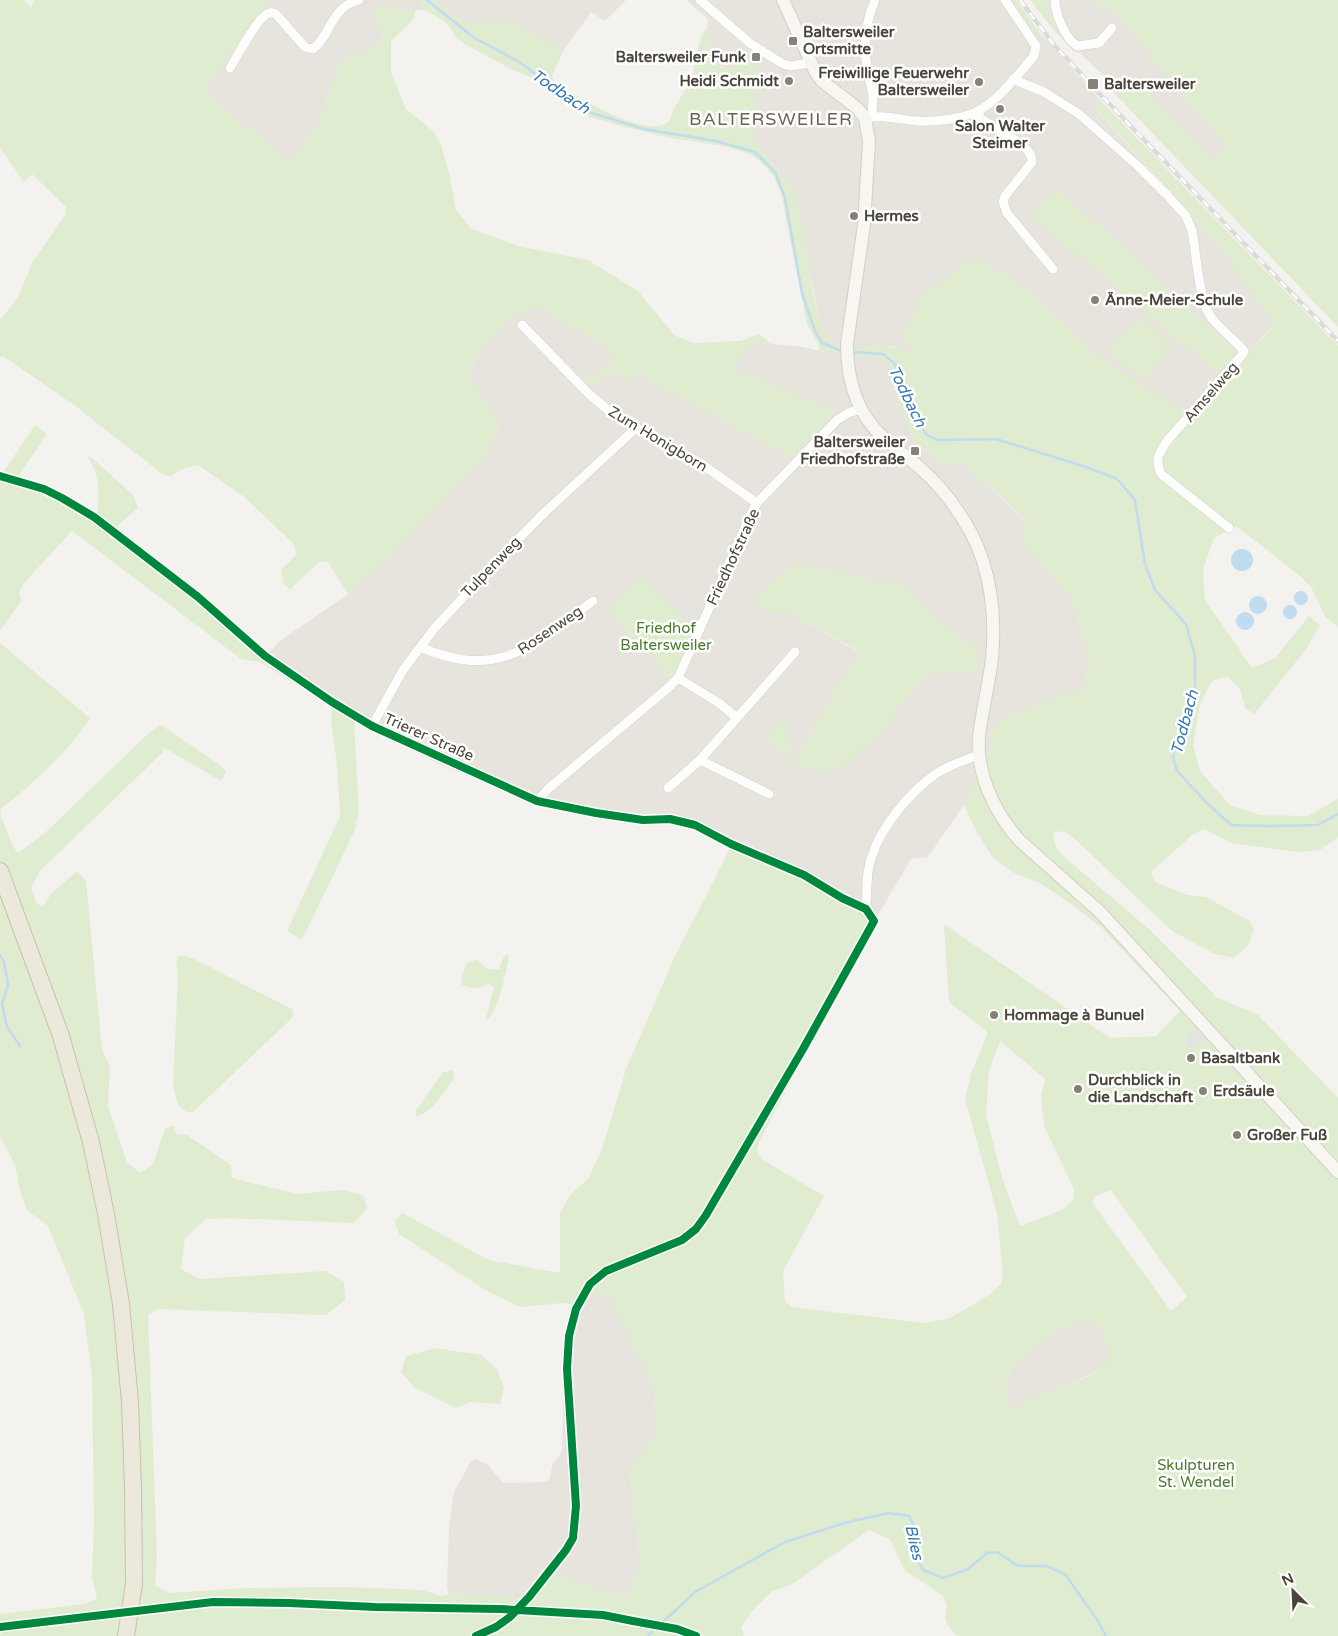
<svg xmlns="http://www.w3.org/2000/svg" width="1338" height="1636" font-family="'Varela Round',sans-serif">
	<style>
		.residential { fill: #e7e4dd; fill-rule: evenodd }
		.green { fill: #e0ecd0; fill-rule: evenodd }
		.parking { fill: #e5e3df }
		.water { fill: #c1dbef }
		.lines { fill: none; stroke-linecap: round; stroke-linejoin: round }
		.stream { stroke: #c1dbef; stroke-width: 2.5 }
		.street-casing { stroke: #d1d0cc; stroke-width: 10 }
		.secondary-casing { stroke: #d2cfc5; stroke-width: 14 }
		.highway-casing { stroke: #cac0ab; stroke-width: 18 }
		.street { stroke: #fdfdfc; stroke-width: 9 }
		.secondary { stroke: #f7f6f1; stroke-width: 12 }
		.highway { stroke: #ece8dc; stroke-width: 16 }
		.rail-casing { stroke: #dbdbda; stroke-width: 4.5 }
		.rail { stroke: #fff; stroke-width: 2.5; stroke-dasharray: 8; stroke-linecap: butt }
		.cycleway-casing { stroke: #fff; stroke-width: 11 }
		.cycleway { stroke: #00873e; stroke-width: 8 }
		.poi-dot { fill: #858179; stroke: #fff; stroke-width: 2 }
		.labels { text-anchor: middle; stroke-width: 5; stroke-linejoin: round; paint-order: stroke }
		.poi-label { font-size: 15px; font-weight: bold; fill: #4a443a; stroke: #fff; text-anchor: start }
		.street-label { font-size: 15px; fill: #4a443a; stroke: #fff }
		.park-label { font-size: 15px; fill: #487b2e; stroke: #fff }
		.water-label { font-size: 16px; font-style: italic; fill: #3679b3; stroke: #fff }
		.quarter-label { font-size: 18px; letter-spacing: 1px; fill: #6d6351; stroke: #fff }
	</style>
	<rect width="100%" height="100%" fill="#f3f2ee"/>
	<path class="residential" d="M268,0H420L424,10L399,12L374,20L385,35L378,45L341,62L318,123L289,162L204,92Z
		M435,0H626L605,21L591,12L563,51L515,26L500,20L479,24L467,23L448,12Z
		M686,0H1010L1036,36L1041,34L1102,102L1095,108L1217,244L1276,325L1267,332L1244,358L1058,189L1031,215L1220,376L1185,414L1109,364L1010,275L994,270L977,259L923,296L901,336L912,346L910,353L892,346L857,355L880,358L888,365L897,394L915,443L943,465L963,462L1028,523L1046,572L1072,598L1090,663L1083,689L1005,717L964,805L928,857L911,859L878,915L842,894L807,872L734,841L695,822L670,816L642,817L599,809L595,817L538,805L444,766L372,731L260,662L280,641L348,594L385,560L464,479L485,455L500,426L469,376L476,357L503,322L538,306L610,350L613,359L584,383L587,387L602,378L614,373L637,371L648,380L787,455H793L773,385L734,368L745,349L761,343L803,347L839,355V346L826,337L820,324L794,193L755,140L751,128L757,88L739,55L728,71L711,61L710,44L707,29L708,19ZM796,563L905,587L937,620L980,650L972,673H936L920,682L878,734L795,759L842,680L858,658L857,651L788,613Z
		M1045,0H1091L1121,18L1189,104L1226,146L1212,159L1136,81L1115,94L1105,82L1107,79L1080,53L1073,51L1052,28L1056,25Z
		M581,1288L608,1295L655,1389L657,1432L630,1472L641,1568L625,1596L553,1575L532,1599L449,1594L447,1588L449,1526L454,1492L471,1461L475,1459L487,1464L503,1483L543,1482L549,1480L553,1463L562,1452L564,1368L567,1331L574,1305Z
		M1085,1318L1100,1330L1112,1365L1008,1410L1005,1387L1011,1367L1052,1334Z"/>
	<path class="green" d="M0,0H24L31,7L34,0H268L204,92L289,162L318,123L341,62L378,45L385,36L374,20L375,10L390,5L399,12L415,11V18L391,41V72L406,109L433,131L440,142L449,172L456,210L472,229L518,246L588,260L638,291L674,335L693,343L740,341L759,334L771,344C749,342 744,350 734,368L829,408L834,411L833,416L793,455H787L648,380L638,372L629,381L614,373L602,378L587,388L584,383L613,359L610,350L538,306L503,322L476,357L469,376L500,426L485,455L464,479L385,560L348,594L328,562H319L290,589L284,585L281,570L297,554L293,543L243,496L198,465L185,468L171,476L162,474L74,405L12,362L2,356L0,358V320L18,297L32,263L65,215L66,207L32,174L24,182L0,148Z
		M420,0H435C447,10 461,24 478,24C485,24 494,19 501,20C516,23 548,43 563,51L552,76L554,82C578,97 629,129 658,126C662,126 666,123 669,122L674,108L692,79L699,43L703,33L707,29L710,44L711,62L728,71L739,55H741L757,64L758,68L757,88L751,128L755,140L794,193L805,235L812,290L820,324L826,337L839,346V355L820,351L818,343L807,324L781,193L774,177L762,163L750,154L724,146L671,138L625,127L590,117L565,103L533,78L511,69L463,43L455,37C452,25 436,14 424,10Z
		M1010,0H1016L1041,34L1036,37L1031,35Z
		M1030,0H1045L1056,26L1052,28Z
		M1091,0H1338V327L1115,94L1136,81L1212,158L1226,146L1189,104L1121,18Z
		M1102,102L1338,346V627L1325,616L1311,587L1299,575L1236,526L1214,538L1203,570L1205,600L1252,668L1275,658L1309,616L1320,625L1306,649L1254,714L1245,708L1240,689L1227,676L1212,681L1200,704L1193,744L1200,771L1230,805L1260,815L1308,816L1338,799V837L1320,850L1298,852L1231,843L1204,829L1192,835L1151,872L1155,882L1187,895L1206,897L1250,921L1254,930L1248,945L1234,958L1215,954L1172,931L1076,840L1064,831L1053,833L1055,844L1062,855L1149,929L1215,995L1214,996L1258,1015L1338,1098V1636H957L947,1625L945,1617L947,1607L944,1597L917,1578L905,1571L890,1539L869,1530L792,1584L771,1592L751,1612L741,1628L744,1636H0V1614L84,1604L97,1599L92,1576L94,1519L92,1378L84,1314L48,1226L27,1210L20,1191L15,1165L0,1136V643L90,718C67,754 34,782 1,809L0,814L14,848L18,853L47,831L150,732L161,725L220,765L226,772L221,781L163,747V752L40,871L31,888L36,902L42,907L52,893L77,871L86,881L102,1050L110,1067L108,1106L127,1162L140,1173L153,1164L165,1129L173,1125L177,1134L187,1135L231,1165L232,1178L297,1194L342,1190L363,1195L367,1208L354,1223L227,1218L206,1219L185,1238L181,1269L199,1279L326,1271L344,1282L345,1300L326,1315L159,1309L148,1314L157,1556L155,1585L168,1593L244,1588L347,1587L422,1590L441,1596L449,1594L532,1599L553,1575L625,1596L641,1568L630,1471L657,1432L655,1389L608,1296L581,1288L574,1305L563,1303L520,1307L487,1291L399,1234L395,1221L402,1213L489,1260L560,1273V1213L570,1195L588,1179L602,1149L626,1069L675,956L734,841L807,872L842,894L878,915L759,1142L757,1151L763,1160L824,1196L783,1271L785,1301L791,1307L924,1323L950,1318L989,1295L1001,1284L1003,1274L997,1213L965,1099L971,1074L988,1032L949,1002L944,924L1110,1038L1156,1036L1180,1011L1103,929L1070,903L1040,883L1016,874L993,858L975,829L964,805L993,742L990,731L1005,717L1083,689L1090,663L1072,598L1046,572L1021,539L1028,522L963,462L943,465L915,443L897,394L888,365L880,358L856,355V349C881,343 886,344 910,353L911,346L901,336L923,296L966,261L977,259L994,270L1010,275L1109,364L1186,414L1220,376L1030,215L1058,189L1244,358L1275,325L1217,244L1095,107ZM1000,1041L1045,1079L1041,1096L1044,1126L1074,1189L1073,1200L1062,1210L1020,1226L1003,1181L986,1115L989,1071ZM1111,1190L1187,1297L1171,1311L1092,1202L1094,1197ZM1085,1318L1100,1330L1110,1360L1091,1375L1008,1409L1005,1387L1011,1367L1052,1334Z
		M1140,317L1168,341L1164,346L1170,351L1145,379L1117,361L1110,354L1113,347L1136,318Z
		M35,425L47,434L19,475L25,480L55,491L97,515C100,493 100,475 87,456L91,457L133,495L138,508L116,527L203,594L269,653L260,662L241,659L72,531L23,584L19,594L22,600L0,631V477Z
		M796,563L905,587L937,620L980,650V664L972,673H936L920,682L878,734L843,766L814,773L797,764L795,759L842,680L858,658L857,650L788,613L758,610L756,596L772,581Z
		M642,576L698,631L678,670L670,680L607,609Z
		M332,706L354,720L359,813L354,832L302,940L287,931L340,816L337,765L331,720Z
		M781,721L788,727C787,735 788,740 793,746L787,757L764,740Z
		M508,954L509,959C504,977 500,1007 487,1020C486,1010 493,998 493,987L487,983C480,991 472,988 462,985L461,980L466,964L477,959L487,969H499L504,956Z
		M179,955L192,958L292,1009L294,1014L291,1019L193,1112H187L178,1105L173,1085L178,974L176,961Z
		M453,1070L454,1078C444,1092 434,1110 417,1117L415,1113L416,1110L443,1072Z
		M435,1348L481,1355L497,1369L504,1388L500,1404L471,1402L456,1408L415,1388L401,1372L406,1356Z"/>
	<path class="parking" d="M681,594L703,617L698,631L670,604Z
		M1196,1028L1206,1037L1193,1050L1184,1041Z"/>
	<path class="water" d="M1231 560a11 11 0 1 1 22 0a11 11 0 1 1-22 0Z
		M1294 598a7 7 0 1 1 14 0a7 7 0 1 1-14 0Z
		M1249 605a9 9 0 1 1 18 0a9 9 0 1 1-18 0Z
		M1283 612a7 7 0 1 1 14 0a7 7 0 1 1-14 0Z
		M1236 621a9 9 0 1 1 18 0a9 9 0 1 1-18 0Z"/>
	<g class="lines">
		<path class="stream" d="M427,0L473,37L521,63L568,100L589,112L644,129L716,141L755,152L775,172L785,198L802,293L815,331L822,343L844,352
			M852,352L883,354L894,363L907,387L915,418L927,435L937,440L996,439L1086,467L1117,479L1135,500L1145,564L1155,590L1186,624L1195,656V686L1173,757L1177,771L1207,803L1231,825L1267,826L1318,825L1338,814
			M0,955L4,962L8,985L2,1004L7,1027L20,1046
			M648,1636L695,1592L785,1542L848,1522L889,1513L909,1516L916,1530L915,1553L923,1570L943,1578L968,1569L987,1553L997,1552L1018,1566H1046L1065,1574L1098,1621L1106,1636"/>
		<defs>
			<path id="street" d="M700,0L751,44L783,64L790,66L810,63
				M1055,0C1055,14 1065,38 1077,46L1099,43L1112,28
				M230,68C237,56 257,19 267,14C270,12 271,13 275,13L305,47L313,49C332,35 329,8 359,0
				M1013,79L1044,92L1079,114L1139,167L1167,195L1186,216L1192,230C1196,252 1199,297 1209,314C1218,329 1234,338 1244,351L1243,354L1167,441C1158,455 1155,458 1161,474L1229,528
				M977,112C978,114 979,116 981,118C993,129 1034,145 1032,162L1005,196L1003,202L1007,213L1053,269
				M871,117C876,96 870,86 867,66C863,44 866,21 875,0
				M865,118C883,114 900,120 918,121C936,122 960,119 976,112C998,102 1018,74 1034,56L1036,46L1005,0
				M522,325L588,393L615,416L700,463L757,503
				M420,647C499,681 532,646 593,601
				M265,656L332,702L372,726L537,801L596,813
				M678,678L719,703L736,717
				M372,726L403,670L434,629L487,571L544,513L636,428
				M700,760L769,794
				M668,788L700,760L795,652
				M537,801L549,788L668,688L678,678L751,514L757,503L837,420L848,413L860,409
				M866,909C867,891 866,872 872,856C882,825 911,791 937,773C950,765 965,760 979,755"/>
			<path id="secondary" d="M783,0L815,71L822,81L857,108L865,118L869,141L864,225L847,344C847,381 857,415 885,439C896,449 909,458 920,468C941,486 958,509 971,533C991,570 996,617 992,658C989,685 982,710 979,737C976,774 995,813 1019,840L1100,912L1338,1172"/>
			<path id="highway" d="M0,871L61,1036L77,1093L91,1142L106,1214L121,1304L130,1402L133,1488L134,1584L126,1636"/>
		</defs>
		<use href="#street" class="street-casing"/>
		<use href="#secondary" class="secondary-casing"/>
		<use href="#highway" class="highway-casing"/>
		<use href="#street" class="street"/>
		<use href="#secondary" class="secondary"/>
		<use href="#highway" class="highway"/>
		<defs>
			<path id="rail" d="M1020,0L1054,45L1094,88L1338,341"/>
		</defs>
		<use href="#rail" class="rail-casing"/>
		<use href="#rail" class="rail"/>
		<defs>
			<path id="cycleway" d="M0,476L44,489L62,498L94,517L198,597L265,656L332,702L372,726L537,801L596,813L643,820L670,819L695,825L731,844L804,875L842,898L866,909L874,921L803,1049L706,1215L696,1229L682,1240L606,1271L590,1284L576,1309L569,1336L567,1369L576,1506L573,1538L566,1550L529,1597L510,1617L496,1627L476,1636
				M0,1627L213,1602L289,1603L375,1607L500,1609L568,1613L603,1615L633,1621L677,1629L696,1636"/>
		</defs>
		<use href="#cycleway" class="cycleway-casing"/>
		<use href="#cycleway" class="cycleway"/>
	</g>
	<g class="poi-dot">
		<rect x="788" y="36" width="10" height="10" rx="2.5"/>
		<rect x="751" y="52" width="10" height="10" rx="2.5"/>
		<circle cx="789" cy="81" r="5"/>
		<circle cx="979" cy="82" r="5"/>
		<rect x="1087" y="78" width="12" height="12" rx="2.5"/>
		<circle cx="1000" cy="109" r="5"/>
		<circle cx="854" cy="216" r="5"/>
		<circle cx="1095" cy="300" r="5"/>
		<rect x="910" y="446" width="10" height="10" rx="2.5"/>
		<circle cx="994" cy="1015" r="5"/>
		<circle cx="1191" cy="1058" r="5"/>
		<circle cx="1078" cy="1089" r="5"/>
		<circle cx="1203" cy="1091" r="5"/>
		<circle cx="1237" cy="1135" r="5"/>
	</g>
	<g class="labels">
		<g class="poi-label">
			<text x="803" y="37">Baltersweiler<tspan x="803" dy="17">Ortsmitte</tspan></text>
			<text x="746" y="62" text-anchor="end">Baltersweiler Funk</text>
			<text x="969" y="78" text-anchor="end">Freiwillige Feuerwehr<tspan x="969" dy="17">Baltersweiler</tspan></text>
			<text x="779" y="86" text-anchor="end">Heidi Schmidt</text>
			<text x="1104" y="89">Baltersweiler</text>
			<text x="1000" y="131" text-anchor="middle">Salon Walter<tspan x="1000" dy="17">Steimer</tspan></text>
			<text x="864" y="221">Hermes</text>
			<text x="1105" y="305">Änne-Meier-Schule</text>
			<text x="905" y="447" text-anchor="end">Baltersweiler<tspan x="905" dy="17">Friedhofstraße</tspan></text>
			<text x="1004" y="1020">Hommage à Bunuel</text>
			<text x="1201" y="1063">Basaltbank</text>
			<text x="1088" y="1085">Durchblick in<tspan x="1088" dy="17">die Landschaft</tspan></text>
			<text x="1213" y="1096">Erdsäule</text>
			<text x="1247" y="1140">Großer Fuß</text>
		</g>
		<g class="street-label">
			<text transform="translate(1211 392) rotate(-49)" y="5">Amselweg</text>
			<text transform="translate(658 439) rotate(31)" y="5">Zum Honigborn</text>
			<text transform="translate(733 557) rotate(-65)" y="5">Friedhofstraße</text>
			<text transform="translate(491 567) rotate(-46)" y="5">Tulpenweg</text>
			<text transform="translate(550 630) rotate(-34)" y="5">Rosenweg</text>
			<text transform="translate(429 737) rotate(24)" y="5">Trierer Straße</text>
		</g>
		<g class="park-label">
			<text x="666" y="633">Friedhof<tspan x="666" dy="17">Baltersweiler</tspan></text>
			<text x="1196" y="1470">Skulpturen<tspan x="1196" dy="17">St. Wendel</tspan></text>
		</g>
		<g class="water-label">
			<text transform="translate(561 91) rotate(34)" y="6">Todbach</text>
			<text transform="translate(908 396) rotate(64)" y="6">Todbach</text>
			<text transform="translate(1184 722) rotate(-75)" y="6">Todbach</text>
			<text transform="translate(915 1542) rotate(77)" y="6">Blies</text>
		</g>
		<g class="quarter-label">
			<text x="771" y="125">BALTERSWEILER</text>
		</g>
	</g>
	<g transform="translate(1293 1591) rotate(336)" stroke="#ffffff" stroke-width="4" paint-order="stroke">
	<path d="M0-4L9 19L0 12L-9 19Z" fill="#4a443a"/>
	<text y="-8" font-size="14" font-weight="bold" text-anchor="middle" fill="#4a443a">N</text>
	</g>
</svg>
